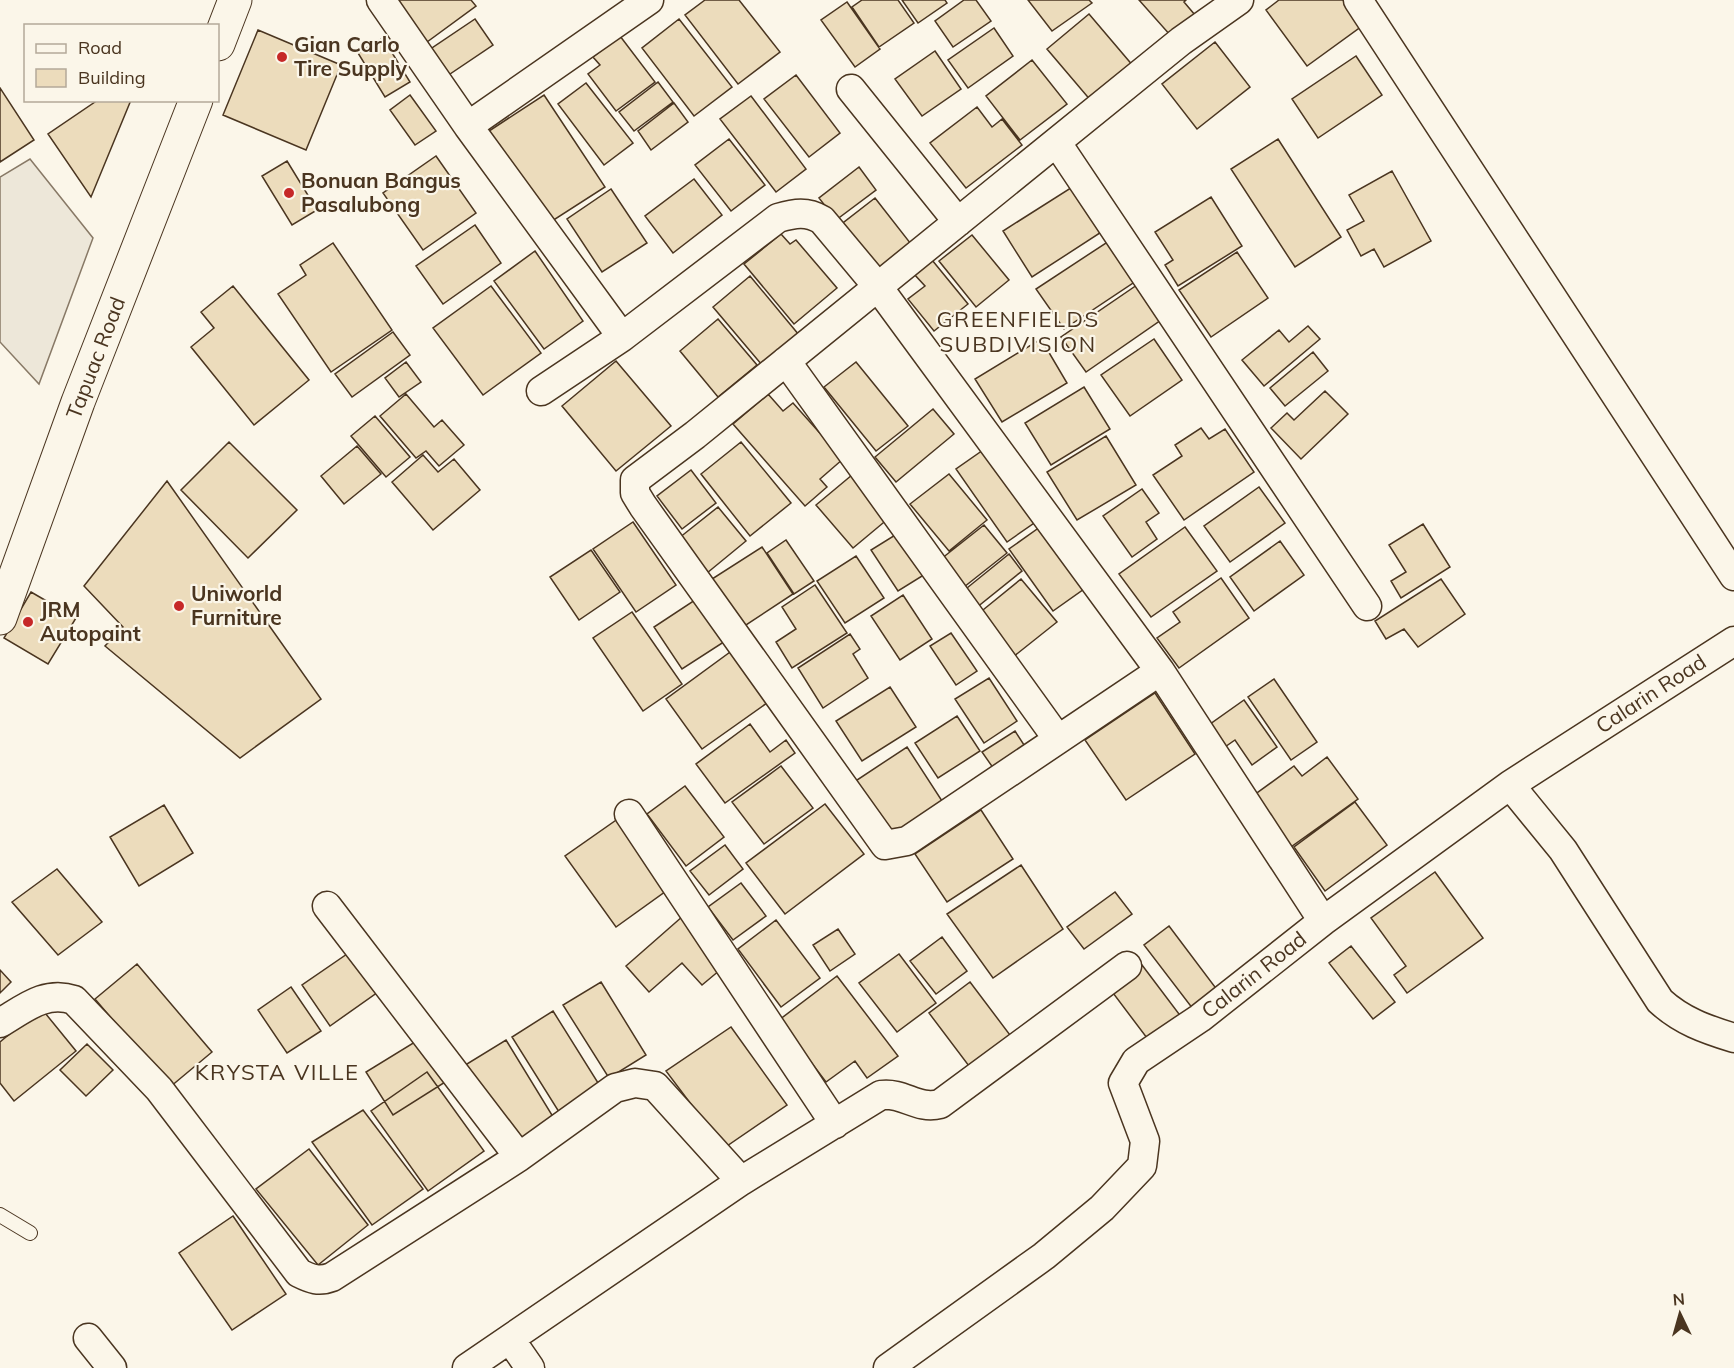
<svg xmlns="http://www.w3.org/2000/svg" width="1734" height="1368" font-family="Mulish,sans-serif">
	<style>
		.parking { fill: #ede7d9; stroke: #887966; stroke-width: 1.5 }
		.building { fill: #ecdcbc; stroke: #4a3520; stroke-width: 1.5 }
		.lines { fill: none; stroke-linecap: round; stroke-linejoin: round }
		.service-casing { stroke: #4a3520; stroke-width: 16 }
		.minor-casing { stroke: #4a3520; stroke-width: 31 }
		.primary-casing { stroke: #4a3520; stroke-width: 35 }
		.service { stroke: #fbf6e9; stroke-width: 14 }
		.minor { stroke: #fbf6e9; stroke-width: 28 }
		.primary { stroke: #fbf6e9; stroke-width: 33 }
		.poi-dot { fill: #c62828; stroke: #fbf6e9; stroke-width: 2 }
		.labels { text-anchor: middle; stroke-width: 4.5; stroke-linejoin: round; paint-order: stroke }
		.poi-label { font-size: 21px; font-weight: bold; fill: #4a3520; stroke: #fbf6e9; text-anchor: start }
		.street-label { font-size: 21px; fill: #4a3520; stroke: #fbf6e9 }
		.neighbourhood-label { font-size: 22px; letter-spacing: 1.5px; fill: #4a3520; stroke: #fbf6e9 }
	</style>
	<rect width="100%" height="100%" fill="#fbf6e9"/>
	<path class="parking" d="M30,159L93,238L39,384L0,342V177Z"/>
	<path class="building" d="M396,0H471L476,6L427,42Z
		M705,0H739L780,52L738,84L685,15Z
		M862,0H898L914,23L879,47L852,7Z
		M902,0H945L947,3L918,23Z
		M964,0H976L991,21L953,47L935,21Z
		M1028,0H1089L1092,3L1052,31Z
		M1139,0H1186L1184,2L1195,15L1171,36Z
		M1279,0H1343L1362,26L1307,66L1266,10Z
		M847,2L880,49L855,67L821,20Z
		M1089,14L1134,67L1092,102L1047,49Z
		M475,19L493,45L447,76L429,50Z
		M679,19L732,87L694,116L642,48Z
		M994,28L1013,56L968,88L948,60Z
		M258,30L341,65L306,150L223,115Z
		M620,36L655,82L616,111L588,74L600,65L593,57Z
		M383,38L410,82L385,97L358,53Z
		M1215,42L1250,87L1197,129L1162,84Z
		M935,51L961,89L922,116L895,79Z
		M1356,56L1382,95L1318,138L1292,99Z
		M1032,60L1067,104L1020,140L986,96Z
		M796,75L840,133L809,157L764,99Z
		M658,82L673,102L634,131L619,112Z
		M586,83L633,143L604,165L558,104Z
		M0,88L34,140L0,162Z
		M410,95L436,131L415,145L390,110Z
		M544,95L605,187L549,223L489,131Z
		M751,96L806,169L776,192L720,119Z
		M98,100H131L91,197L48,134Z
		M674,103L688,122L651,150L638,131Z
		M977,107L992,127L1002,119L1022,145L966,188L930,143Z
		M729,139L765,185L731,211L695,165Z
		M1278,139L1341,237L1295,267L1231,169Z
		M436,156L476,213L423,250L383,193Z
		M287,161L317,210L292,225L262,176Z
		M859,167L876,190L836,220L819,198Z
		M1392,171L1431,241L1384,267L1374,249L1361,256L1347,230L1364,221L1349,195Z
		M694,179L722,215L673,253L645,216Z
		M1077,184L1106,229L1032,277L1003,231Z
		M611,189L647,243L602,272L567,219Z
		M1211,197L1242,246L1178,286L1165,265L1173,260L1155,232Z
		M875,198L911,244L875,272L839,226Z
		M475,225L501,263L443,304L416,266Z
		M781,234L790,244L796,240L837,288L794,324L744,264Z
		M972,235L1009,280L976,307L939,261Z
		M1109,241L1136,281L1064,329L1036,289Z
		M333,243L392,330L331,372L278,294L306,275L300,265Z
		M535,251L583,321L544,349L494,281Z
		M1237,252L1268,298L1211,337L1179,290Z
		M932,260L968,304L934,331L908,299L925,286L914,274Z
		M750,276L799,335L762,365L713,307Z
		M1137,285L1161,320L1086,372L1061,337Z
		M233,286L309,380L254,425L191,347L214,328L201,312Z
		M491,286L541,353L483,395L433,328Z
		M718,319L757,365L718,397L680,351Z
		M1308,326L1320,339L1264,386L1242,360L1279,330L1289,342Z
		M393,332L410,355L352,397L335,374Z
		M1041,339L1067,383L1002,422L975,379Z
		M1154,339L1182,380L1130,416L1101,375Z
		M1313,352L1328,371L1285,406L1270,388Z
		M616,361L671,426L616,471L562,406Z
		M406,362L421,382L399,397L385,378Z
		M856,362L908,426L876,451L824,387Z
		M1084,387L1110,429L1051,465L1025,423Z
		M1325,391L1348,414L1301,459L1271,428L1287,413L1294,420Z
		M406,394L434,427L442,420L464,445L439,466L426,451L416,458L380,416Z
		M768,394L783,411L793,403L843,459L820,479L827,487L805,506L733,424Z
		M933,409L954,434L896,482L875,457Z
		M375,416L410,457L386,477L351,436Z
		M1201,428L1209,439L1225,429L1254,472L1184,520L1153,475L1182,456L1175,445Z
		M1106,436L1136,485L1077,520L1047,472Z
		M229,442L297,510L248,558L181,490Z
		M741,442L791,503L750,536L701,474Z
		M357,446L381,474L344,504L321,476Z
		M986,448L1037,521L1007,542L956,469Z
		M423,455L438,472L454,459L480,490L433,530L392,482Z
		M691,470L716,503L682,529L657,496Z
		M949,474L987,520L949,551L910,504Z
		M852,475L889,518L853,548L816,505Z
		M167,481L321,699L240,758L105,646L123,627L84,586Z
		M1259,487L1285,523L1230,562L1204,526Z
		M1142,489L1159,513L1146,522L1157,539L1132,557L1103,516Z
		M718,507L746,541L707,573L679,538Z
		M633,522L676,585L636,612L593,549Z
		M1423,524L1450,567L1401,598L1391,581L1406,572L1389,545Z
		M984,525L1007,553L964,587L941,559Z
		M1040,527L1084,589L1053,611L1009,549Z
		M1185,527L1217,571L1151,617L1119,574Z
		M900,532L927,573L898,591L871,550Z
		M786,540L814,581L794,594L767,553Z
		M1280,541L1304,575L1254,611L1230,577Z
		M762,547L793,594L743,627L712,579Z
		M591,550L620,592L579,620L550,577Z
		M1009,554L1022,571L976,608L962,592Z
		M856,556L884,598L845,623L817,581Z
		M1221,578L1249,618L1179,668L1157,638L1180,622L1173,612Z
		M1021,579L1057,622L1013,657L978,614Z
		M1441,579L1465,614L1418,647L1404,629L1386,639L1375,621Z
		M815,585L847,633L792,668L776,642L796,629L782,607Z
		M31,592L76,618L48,664L4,638Z
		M903,595L932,639L900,660L871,616Z
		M701,596L730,638L682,669L654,627Z
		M632,612L682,684L643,711L593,638Z
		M951,633L977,671L956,685L930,646Z
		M850,634L860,649L853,654L868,678L823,708L798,668Z
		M737,647L774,698L702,749L666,699Z
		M989,678L1017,721L984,743L955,699Z
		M1274,679L1317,742L1291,760L1248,697Z
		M890,687L916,727L862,761L836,721Z
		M1155,693L1195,754L1126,800L1085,740Z
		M1244,700L1277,747L1252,765L1235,740L1222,749L1206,727Z
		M957,716L980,751L938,778L915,743Z
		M750,724L770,752L786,740L795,753L725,803L696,764Z
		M1015,731L1028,751L996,772L982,752Z
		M907,747L944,804L891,838L854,782Z
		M1327,757L1358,799L1288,849L1250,798L1294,766L1302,776Z
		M781,766L813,808L764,844L732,802Z
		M685,786L724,837L686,866L647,814Z
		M1355,802L1387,845L1325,891L1294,847Z
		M825,804L864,854L785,914L746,863Z
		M164,805L193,853L139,886L110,837Z
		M981,810L1013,859L947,902L915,854Z
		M622,816L673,886L616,927L565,856Z
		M725,845L743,869L709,895L690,871Z
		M1021,865L1063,929L993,978L947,914Z
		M57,869L102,922L58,955L12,902Z
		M1435,872L1483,938L1407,993L1394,975L1406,966L1371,918Z
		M741,883L766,916L733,940L708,907Z
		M1115,892L1132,914L1084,949L1067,927Z
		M683,916L726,965L702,985L682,963L649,992L626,966Z
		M776,920L820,978L781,1007L738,949Z
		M1169,926L1218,991L1193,1009L1144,945Z
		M838,929L855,954L830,971L813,945Z
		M942,937L967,971L936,994L910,961Z
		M1351,946L1395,1002L1373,1019L1329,963Z
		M350,952L378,992L330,1026L302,985Z
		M899,954L936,1003L897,1032L859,983Z
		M137,964L212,1052L170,1087L95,999Z
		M1142,965L1182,1018L1150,1042L1110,989Z
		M0,970L11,982L0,993Z
		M837,976L898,1056L867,1078L855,1061L826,1082L779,1020Z
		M601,982L646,1055L609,1078L563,1005Z
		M970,982L1013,1039L972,1070L929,1013Z
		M291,987L321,1031L287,1053L258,1010Z
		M41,1008L76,1051L14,1101L0,1083V1042Z
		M553,1011L600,1086L559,1112L512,1037Z
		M731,1027L787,1105L724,1148L666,1071Z
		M423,1037L450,1079L393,1115L366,1072Z
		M506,1040L555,1120L512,1147L462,1067Z
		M87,1044L113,1070L86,1096L60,1070Z
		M427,1072L484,1151L428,1191L371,1111Z
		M363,1110L423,1189L372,1225L312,1142Z
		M309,1149L368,1225L318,1265L256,1189Z
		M233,1216L286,1294L232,1330L179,1253Z"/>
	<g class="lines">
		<defs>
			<path id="service" d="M0,1215L30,1233"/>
			<path id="minor" d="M381,0L468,126L622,337
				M1358,0L1734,576
				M851,89L958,222
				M468,126L649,0
				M1057,143L1367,606
				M786,361L1057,738
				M541,391L622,337L778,218C795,213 807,211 822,220L878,287L1160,671L1323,921
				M1160,671L907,841L885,845L643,506L635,493V480L695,435L1181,41L1239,0
				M1510,785L1563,850L1660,1001C1682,1021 1705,1029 1734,1038
				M629,814L835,1124
				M327,906L519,1157
				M0,1023C24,1009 45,990 74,1000L159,1089L299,1273C311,1279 319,1282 332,1277L519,1157L615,1088L635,1083L655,1086L741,1181
				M88,1338L112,1368
				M510,1339L530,1368
				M467,1368L741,1181L881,1095C904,1092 917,1110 940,1104L1127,966
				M888,1368L1044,1256L1102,1208L1142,1166L1145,1141L1123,1083L1136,1061L1200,1018L1323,921L1510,785L1734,641"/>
			<path id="primary" d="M218,44L235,0
				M0,618L78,402L196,100"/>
		</defs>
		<use href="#service" class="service-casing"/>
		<use href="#minor" class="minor-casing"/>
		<use href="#primary" class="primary-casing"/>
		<use href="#service" class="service"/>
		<use href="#minor" class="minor"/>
		<use href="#primary" class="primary"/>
	</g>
	<g class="poi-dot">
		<circle cx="282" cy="57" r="6"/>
		<circle cx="289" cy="193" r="6"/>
		<circle cx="179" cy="606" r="6"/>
		<circle cx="28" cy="622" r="6"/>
	</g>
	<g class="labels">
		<g class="poi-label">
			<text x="294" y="52">Gian Carlo<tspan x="294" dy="24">Tire Supply</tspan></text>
			<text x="301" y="188">Bonuan Bangus<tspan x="301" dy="24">Pasalubong</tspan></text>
			<text x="191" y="601">Uniworld<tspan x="191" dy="24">Furniture</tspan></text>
			<text x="40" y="617">JRM<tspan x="40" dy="24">Autopaint</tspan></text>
		</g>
		<g class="street-label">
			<text transform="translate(96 358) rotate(-69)" y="7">Tapuac Road</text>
			<text transform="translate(1651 694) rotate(-33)" y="7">Calarin Road</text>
			<text transform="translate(1254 975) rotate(-38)" y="7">Calarin Road</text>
		</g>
		<g class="neighbourhood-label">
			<text x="1018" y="327">GREENFIELDS<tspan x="1018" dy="25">SUBDIVISION</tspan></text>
			<text x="277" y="1080">KRYSTA VILLE</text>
		</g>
	</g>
	<rect x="24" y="24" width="195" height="78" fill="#fbf6e9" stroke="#b4a999" stroke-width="1.5"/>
	<rect x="36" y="44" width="30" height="9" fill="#fbf6e9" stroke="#b4a999" stroke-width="1.5"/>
	<text x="78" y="54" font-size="18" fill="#4a3520">Road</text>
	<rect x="36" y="69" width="30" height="18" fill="#ecdcbc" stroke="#b4a999" stroke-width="1.5"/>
	<text x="78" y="84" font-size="18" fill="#4a3520">Building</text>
	<g transform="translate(1680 1314) rotate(355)" stroke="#fbf6e9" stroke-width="4.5" paint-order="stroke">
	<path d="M0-4.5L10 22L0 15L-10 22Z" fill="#4a3520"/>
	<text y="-9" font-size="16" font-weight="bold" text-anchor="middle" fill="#4a3520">N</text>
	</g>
</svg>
